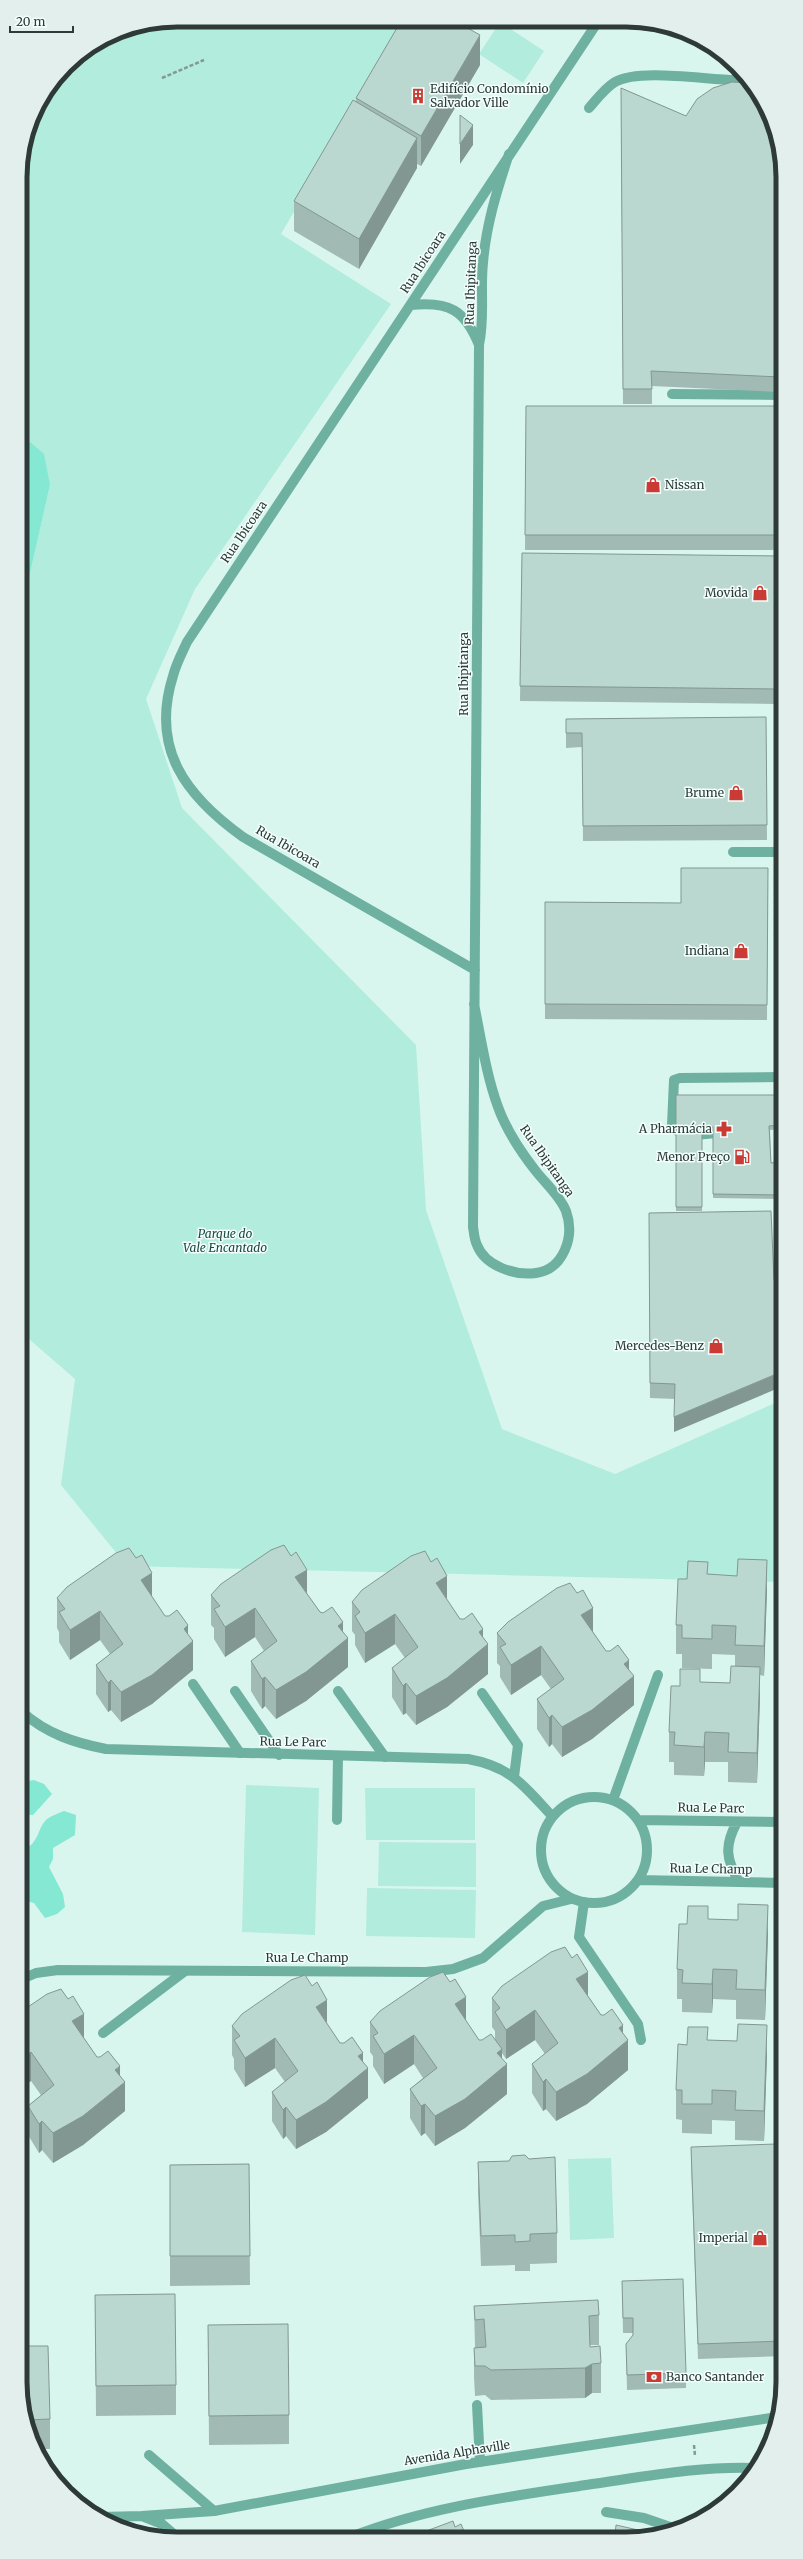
<svg xmlns="http://www.w3.org/2000/svg" width="803" height="2559" font-family="Merriweather,serif">
	<style>
		.green { fill: #b1ecdd }
		.water { fill: #85e8d2 }
		.lines { fill: none; stroke-linecap: round; stroke-linejoin: round }
		.path { stroke: #849993; stroke-width: 2.5; stroke-dasharray: 4 2; stroke-linecap: butt }
		.lane { stroke: #6fb1a1; stroke-width: 10 }
		.street { stroke: #6fb1a1; stroke-width: 10 }
		.wall { fill: #a1bab3 }
		.shaded-wall { fill: #839792 }
		.building { fill: #bbd8d0; stroke: #839792 }
		.labels { text-anchor: middle; stroke-width: 3; stroke-linejoin: round; paint-order: stroke }
		.poi-label { font-size: 12px; fill: #2e3a37; stroke: #f3fffc; text-anchor: end }
		.street-label { font-size: 12px; fill: #2e3a37; stroke: #f3fffc }
		.park-label { font-size: 12px; font-style: italic; fill: #1e4a41; stroke: #f3fffc }
		.rim { fill: none; stroke: #2e3a37; stroke-width: 5 }
	</style>
	<rect width="100%" height="100%" fill="#d9f6ee"/>
	<path class="green" d="M177,20L405,21L281,234L391,304L195,589L146,699L182,808L416,1045L426,1210L502,1429L615,1474L782,1400V1582L127,1566L61,1485L75,1379L29,1339L22,1328L21,1085L24,1064H21V613L50,485L30,442L21,445L20,167L36,108L56,80L85,60L92,49L117,32Z
		M500,22L544,51L523,83L479,54Z
		M246,1785L319,1788L315,1935L242,1932Z
		M365,1788H475V1840H366Z
		M379,1842L476,1843V1887L378,1886Z
		M367,1888L476,1890L475,1938L366,1936Z
		M611,2158L614,2238L570,2240L568,2159Z"/>
	<path class="water" d="M30,442L44,454L50,485L21,613V445Z
		M34,1780L44,1784L52,1794L33,1815L22,1814V1782Z
		M64,1811L76,1815L75,1835L53,1848V1859L49,1867L63,1894L65,1907L57,1914L45,1918L34,1903L26,1901L22,1891V1851C40,1843 37,1828 47,1819C51,1816 59,1813 64,1811Z"/>
	<g class="lines">
		<path class="path" d="M162,78L204,60
			M694,2445L695,2456"/>
		<path class="lane" d="M589,108C597,99 605,88 615,82C640,68 706,80 736,80L746,78
			M672,394L780,395
			M733,852H781
			M725,1132C710,1133 680,1141 672,1125L674,1080L680,1078L781,1077
			M193,1684L240,1753
			M235,1691L279,1755
			M338,1691L385,1757
			M482,1693L518,1745L514,1777
			M613,1800L658,1675
			M337,1820L338,1756
			M584,1902L579,1937L638,2024L641,2040
			M103,2033L185,1971
			M477,2405L480,2462
			M149,2455L214,2511
			M606,2512L644,2518L676,2529"/>
		<path class="street" d="M628,23L677,30
			M411,305C449,301 465,310 479,345
			M475,970L243,837C186,796 150,749 173,676C176,664 182,653 187,642L597,23
			M474,1004C481,1038 486,1074 498,1107C506,1129 521,1152 535,1170C545,1183 560,1196 566,1211C575,1236 564,1269 536,1273C515,1276 485,1266 477,1245C474,1239 474,1232 473,1227L479,345C485,318 480,291 483,263C486,225 497,190 509,154
			M22,1712C47,1734 75,1743 106,1749L468,1759C512,1767 524,1786 552,1816
			M541 1850a53 53 0 1 1 106 0a53 53 0 1 1-106 0Z
			M639,1820L782,1822
			M737,1822C724,1846 726,1859 739,1882
			M639,1880L782,1883
			M22,1979L36,1973L58,1970L426,1972L453,1969L483,1958L543,1906L571,1899
			M142,2516L214,2511L466,2464L777,2417
			M99,2517L142,2516L162,2524L176,2536
			M353,2536C428,2507 507,2497 586,2485C643,2477 698,2466 755,2468"/>
	</g>
	<path class="wall" d="M480,65L421,166L417,164V168L359,269L294,231V201L356,102V98Z
		M621,88L686,116L780,146V392L652,386V404H623Z
		M526,406H780V550H525Z
		M522,553L779,556L777,704L520,701Z
		M766,717L767,840L583,841L582,747L566,748V719Z
		M768,868L767,1020L545,1019V902L681,903Z
		M676,1095H781V1129L770,1130L771,1163L781,1162V1199L713,1198V1131H702V1211H676Z
		M771,1211L674,1432L675,1399L650,1398L649,1213Z
		M708,1574L767,1590L764,1676L760,1675V1697L757,1783L728,1782V1762H705L704,1776L674,1775V1762H669V1732L680,1686L700,1682L730,1683L735,1667V1655L712,1654V1669L682,1668V1654H676V1625Z
		M307,1594L320,1612L343,1632L348,1667L306,1701L276,1719L265,1706L262,1709L251,1691V1661L264,1651L255,1637L225,1657L214,1639V1628L211,1625V1595Z
		M152,1597L165,1616L188,1634L193,1670L152,1704L121,1722L111,1710L108,1712L96,1694V1665L110,1654L100,1640L70,1660L59,1642V1632L57,1628V1598Z
		M447,1600L460,1619L483,1638L488,1674L447,1707L416,1725L406,1713L403,1715L392,1697V1668L405,1658L395,1644L365,1663L355,1645V1635L352,1631V1602Z
		M593,1632L606,1651L629,1669L634,1705L592,1739L562,1757L552,1744L549,1747L537,1729V1699L551,1689L541,1675L511,1695L500,1677V1666L497,1663V1633Z
		M708,1919L768,1934L765,2020L736,2019V2000L713,1999L712,2013L682,2012V1999H677V1969Z
		M588,1996L601,2015L623,2034L628,2070L587,2104L556,2121L546,2109L543,2111L532,2093V2064L545,2054L535,2040L506,2059L502,2053V2058L507,2094L465,2128L435,2146L425,2133L421,2136L410,2118V2089L423,2078L414,2064L384,2084L373,2066V2056L370,2052V2022L466,2021L479,2040H495V2031L492,2027V1998Z
		M22,2011L84,2038L97,2057L120,2075L125,2111L83,2145L53,2163L42,2150L39,2153L28,2135V2106L41,2095L31,2081Z
		M327,2024L340,2043L363,2062L368,2098L326,2132L296,2149L286,2136L283,2139L272,2121V2092L285,2082L275,2068L245,2087L234,2069V2059L232,2055V2026Z
		M708,2040L767,2055L764,2141L735,2140V2121L712,2120V2134L682,2133V2120L676,2119V2090Z
		M691,2147L783,2332V2356L698,2359L691,2162Z
		M478,2162L557,2233V2263L530,2264V2271H515V2265L481,2266L478,2192Z
		M249,2164L250,2285L170,2286V2165Z
		M622,2281L686,2373V2388L627,2390L626,2344L633,2336V2333H623Z
		M95,2295L176,2385V2415L96,2416Z
		M474,2306L599,2315V2345H590V2347L601,2363V2393H592L585,2398L491,2400L485,2395L475,2396L474,2377V2348H475Z
		M208,2325L289,2415V2444L209,2445Z
		M23,2413L50,2419V2449H37Z"/>
	<path class="shaded-wall" d="M480,35V65L421,166V136Z
		M473,125V145L460,164V144Z
		M417,138V168L359,269V239Z
		M780,185V200L775,190Z
		M781,1372V1387L674,1432V1417Z
		M767,1560V1590L764,1676V1646Z
		M307,1570V1599L295,1577Z
		M152,1573V1602L141,1580Z
		M447,1576V1605L436,1583Z
		M255,1608V1637L225,1657V1627Z
		M593,1608V1637L581,1615Z
		M100,1611V1640L70,1660V1630Z
		M395,1614V1644L365,1663V1633Z
		M343,1622V1642L348,1638V1667L306,1701L276,1719V1690L338,1626Z
		M188,1625V1645L193,1641V1670L152,1704L121,1722V1692Z
		M483,1629V1648L488,1644V1674L447,1707L416,1725V1696L479,1632Z
		M541,1646V1675L511,1695V1665Z
		M629,1660V1680L634,1676V1705L592,1739L562,1757V1727L624,1664Z
		M760,1667V1697L757,1783V1753Z
		M265,1677V1706L262,1709V1679Z
		M111,1680V1710L108,1712V1683Z
		M406,1683V1713L403,1715V1686Z
		M552,1715V1744L549,1747V1718Z
		M705,1732V1762L704,1776V1747Z
		M768,1905V1934L765,2020V1990Z
		M713,1969V1999L712,2013V1984Z
		M588,1972V2002L576,1979Z
		M466,1997V2026L455,2004Z
		M327,2000V2030L316,2007Z
		M535,2010V2040L506,2059V2030Z
		M84,2014V2043L72,2021Z
		M623,2025V2044L628,2040V2070L587,2104L556,2121V2092L619,2028Z
		M767,2025V2055L764,2141V2111Z
		M414,2035V2064L384,2084V2054Z
		M275,2038V2068L245,2087V2058Z
		M502,2049V2068L507,2064V2094L465,2128L435,2146V2116L497,2053Z
		M31,2052V2081L23,2087V2058Z
		M363,2053V2072L368,2068V2098L326,2132L296,2149V2120L358,2056Z
		M120,2066V2086L125,2082V2111L83,2145L53,2163V2133L115,2070Z
		M546,2079V2109L543,2111V2082Z
		M425,2104V2133L421,2136V2106Z
		M286,2107V2136L283,2139V2110Z
		M42,2121V2150L39,2153V2124Z
		M592,2364V2393L585,2398V2368Z"/>
	<path class="building" d="M401,21L457,22L480,35L421,136L356,98Z
		M732,82L749,83L767,107L780,146V185L775,190L780,200V377L651,371L652,389H623L621,88L686,116L697,99L713,88Z
		M353,100L417,138L359,239L294,201Z
		M460,115L473,125L460,144Z
		M526,406H780V535H525Z
		M522,553L779,556L777,689L520,686Z
		M766,717L767,825L583,826L582,733H566V719Z
		M681,868H768L767,1005L545,1004V902L681,903Z
		M676,1095H781V1125L769,1126L771,1163L781,1162V1195L713,1194V1127H702V1207H676Z
		M771,1211L774,1280L781,1291V1372L674,1417L675,1384L650,1383L649,1213Z
		M284,1545L291,1556L296,1552L307,1570L295,1577L320,1612L323,1613L332,1607L343,1622L338,1626L348,1638L306,1672L276,1690L265,1677L262,1679L251,1661L277,1641L255,1608L225,1627L214,1609L220,1606L211,1595L221,1584L271,1550Z
		M129,1548L136,1558L142,1555L152,1573L141,1580L165,1616H169L177,1610L188,1625L184,1629L193,1641L152,1675L121,1692L111,1680L108,1683L96,1665L123,1644L100,1611L70,1630L59,1612L65,1609L57,1598L67,1587L116,1553Z
		M425,1551L431,1562L437,1558L447,1576L436,1583L460,1619H464L472,1613L483,1629L479,1632L488,1644L447,1678L416,1696L406,1683L403,1686L392,1668L418,1647L395,1614L365,1633L355,1616L360,1612L352,1602L362,1590L411,1556Z
		M738,1559L767,1560L764,1646L735,1645L736,1626L712,1625V1639L682,1638V1625H676L678,1579H687L688,1561L708,1562L707,1574L737,1576Z
		M570,1583L577,1593L583,1590L593,1608L581,1615L606,1651H610L618,1645L629,1660L624,1664L634,1676L592,1710L562,1727L552,1715L549,1718L537,1699L564,1679L541,1646L511,1665L500,1647L506,1644L497,1633L508,1622L557,1588Z
		M731,1666L760,1667L757,1753L728,1752L729,1733L705,1732L704,1747L674,1745L675,1732H669L671,1686H680V1669H700V1682L730,1683Z
		M738,1904L768,1905L765,1990L736,1989L737,1970L713,1969L712,1984L682,1983L683,1970L677,1969L679,1924H687L688,1906H708V1919L738,1920Z
		M565,1947L572,1958L577,1954L588,1972L576,1979L601,2015H604L612,2009L623,2025L619,2028L628,2040L587,2074L556,2092L546,2079L543,2082L532,2064L558,2043L535,2010L506,2030L495,2012L500,2008L492,1998L502,1986L551,1952Z
		M443,1972L450,1982L455,1979L466,1997L455,2004L479,2040H482L491,2034L502,2049L497,2053L507,2064L465,2099L435,2116L425,2104L421,2106L410,2089L437,2068L414,2035L384,2054L373,2036L378,2033L370,2022L380,2011L430,1977Z
		M305,1975L312,1986L317,1982L327,2000L316,2007L340,2043H344L352,2037L363,2053L358,2056L368,2068L326,2102L296,2120L286,2107L283,2110L272,2092L298,2071L275,2038L245,2058L234,2040L240,2036L232,2026L242,2014L291,1980Z
		M61,1989L68,1999L73,1996L84,2014L72,2021L97,2057H100L108,2051L120,2066L115,2070L125,2082L83,2116L53,2133L42,2121L39,2124L28,2106L54,2085L31,2052L23,2058L22,2011L47,1994Z
		M738,2024L767,2025L764,2111L735,2110L736,2091L712,2090V2104H682V2090H676L678,2044L687,2045L688,2027H708L707,2040L737,2041Z
		M776,2144L783,2341L698,2344L691,2147Z
		M525,2155L529,2159L555,2157L557,2233L530,2234V2241L515,2242V2235L481,2236L478,2162L509,2161L512,2156Z
		M249,2164L250,2256H170V2165Z
		M683,2279L686,2373L627,2375L626,2344L633,2335V2318H623L622,2281Z
		M175,2294L176,2385L96,2386L95,2295Z
		M598,2300L599,2315L589,2316L590,2347L600,2346L601,2363L592,2364L585,2368L491,2370L485,2366H475L474,2348L486,2347L484,2319L475,2320L474,2306Z
		M288,2324L289,2415L209,2416L208,2325Z
		M23,2346H48L50,2419L26,2420L23,2413Z
		M453,2521L455,2527L461,2524L466,2536H413Z
		M616,2525L660,2535L657,2536H615Z"/>
	<defs>
		<symbol id="building-bare" viewBox="-9 -9 18 18"><path d="M-4-6H4V6H1V3H-1V6H-4ZM-2.5-4.3h1.7v1.8h-1.7ZM.8-4.3h1.7v1.8H.8ZM-2.5-1h1.7V.8h-1.7ZM.8-1h1.7V.8H.8Z" fill="#c93b34" stroke="#f3fffc" stroke-width="2.5" paint-order="stroke"/></symbol>
		<symbol id="shop-bare" viewBox="-9 -9 18 18"><path d="M-5-2.5h2.3a2.7 3.5 0 0 1 5.4 0H5L5.5 6h-11ZM-1.5-2.5h3a1.5 2.3 0 0 0-3 0Z" fill="#c93b34" stroke="#f3fffc" stroke-width="2.5" paint-order="stroke"/></symbol>
		<symbol id="pharmacy-bare" viewBox="-9 -9 18 18"><path d="M-2-6h4v4h4v4h-4v4h-4v-4h-4v-4h4Z" fill="#c93b34" stroke="#f3fffc" stroke-width="2.5" paint-order="stroke"/></symbol>
		<symbol id="fuel-bare" viewBox="-9 -9 18 18"><path d="M-5.5-6h7V0h2V4h1.3V-2.5L3-4.5l.8-.8L6-3V5H2.5V1h-1V6h-7ZM-4.2-4.7v3.2H.2V-4.7Z" fill="#c93b34" stroke="#f3fffc" stroke-width="2.5" paint-order="stroke"/></symbol>
		<symbol id="bank-bare" viewBox="-9 -9 18 18"><path d="M-6-4H6V4H-6ZM0-2.3a2.3 2.3 0 1 0 0 4.6a2.3 2.3 0 1 0 0-4.6Z" fill="#c93b34" stroke="#f3fffc" stroke-width="2.5" paint-order="stroke"/></symbol>
	</defs>
	<g fill-rule="evenodd">
		<use href="#building-bare" x="407" y="85" width="22" height="22"/>
		<use href="#shop-bare" x="642" y="474" width="22" height="22"/>
		<use href="#shop-bare" x="749" y="582" width="22" height="22"/>
		<use href="#shop-bare" x="725" y="782" width="22" height="22"/>
		<use href="#shop-bare" x="730" y="940" width="22" height="22"/>
		<use href="#pharmacy-bare" x="713" y="1118" width="22" height="22"/>
		<use href="#fuel-bare" x="731" y="1146" width="22" height="22"/>
		<use href="#shop-bare" x="705" y="1335" width="22" height="22"/>
		<use href="#shop-bare" x="749" y="2227" width="22" height="22"/>
		<use href="#bank-bare" x="643" y="2366" width="22" height="22"/>
	</g>
	<g class="labels">
		<g class="poi-label">
			<text x="430" y="93" text-anchor="start">Edifício Condomínio<tspan x="430" dy="14">Salvador Ville</tspan></text>
			<text x="665" y="489" text-anchor="start">Nissan</text>
			<text x="748" y="597">Movida</text>
			<text x="724" y="797">Brume</text>
			<text x="729" y="955">Indiana</text>
			<text x="712" y="1133">A Pharmácia</text>
			<text x="730" y="1161">Menor Preço</text>
			<text x="704" y="1350">Mercedes-Benz</text>
			<text x="748" y="2242">Imperial</text>
			<text x="666" y="2381" text-anchor="start">Banco Santander</text>
		</g>
		<g class="street-label">
			<text transform="translate(423 262) rotate(-57)" y="4">Rua Ibicoara</text>
			<text transform="translate(471 283) rotate(-88)" y="4">Rua Ibipitanga</text>
			<text transform="translate(244 532) rotate(-56)" y="4">Rua Ibicoara</text>
			<text transform="translate(464 674) rotate(-90)" y="4">Rua Ibipitanga</text>
			<text transform="translate(288 847) rotate(30)" y="4">Rua Ibicoara</text>
			<text transform="translate(547 1161) rotate(55)" y="4">Rua Ibipitanga</text>
			<text transform="translate(293 1742) rotate(1)" y="4">Rua Le Parc</text>
			<text transform="translate(711 1808) rotate(1)" y="4">Rua Le Parc</text>
			<text transform="translate(711 1869) rotate(1)" y="4">Rua Le Champ</text>
			<text x="307" y="1962">Rua Le Champ</text>
			<text transform="translate(457 2453) rotate(-9)" y="4">Avenida Alphaville</text>
		</g>
		<g class="park-label">
			<text x="225" y="1238">Parque do<tspan x="225" dy="14">Vale Encantado</tspan></text>
		</g>
	</g>
	<path d="M0 0H803V2559H0ZM177 27H626A150 150 0 0 1 776 177V2382A150 150 0 0 1 626 2532H177A150 150 0 0 1 27 2382V177A150 150 0 0 1 177 27Z" fill="#e3efec" fill-rule="evenodd"/>
	<path class="rim" d="M177 27H626A150 150 0 0 1 776 177V2382A150 150 0 0 1 626 2532H177A150 150 0 0 1 27 2382V177A150 150 0 0 1 177 27Z"/>
	<path d="M10 26v6h63v-6" fill="none" stroke="#2e3a37" stroke-width="2"/>
	<text x="16" y="26" font-size="12" fill="#2e3a37" stroke="#f3fffc" stroke-width="3" paint-order="stroke">20 m</text>
</svg>
